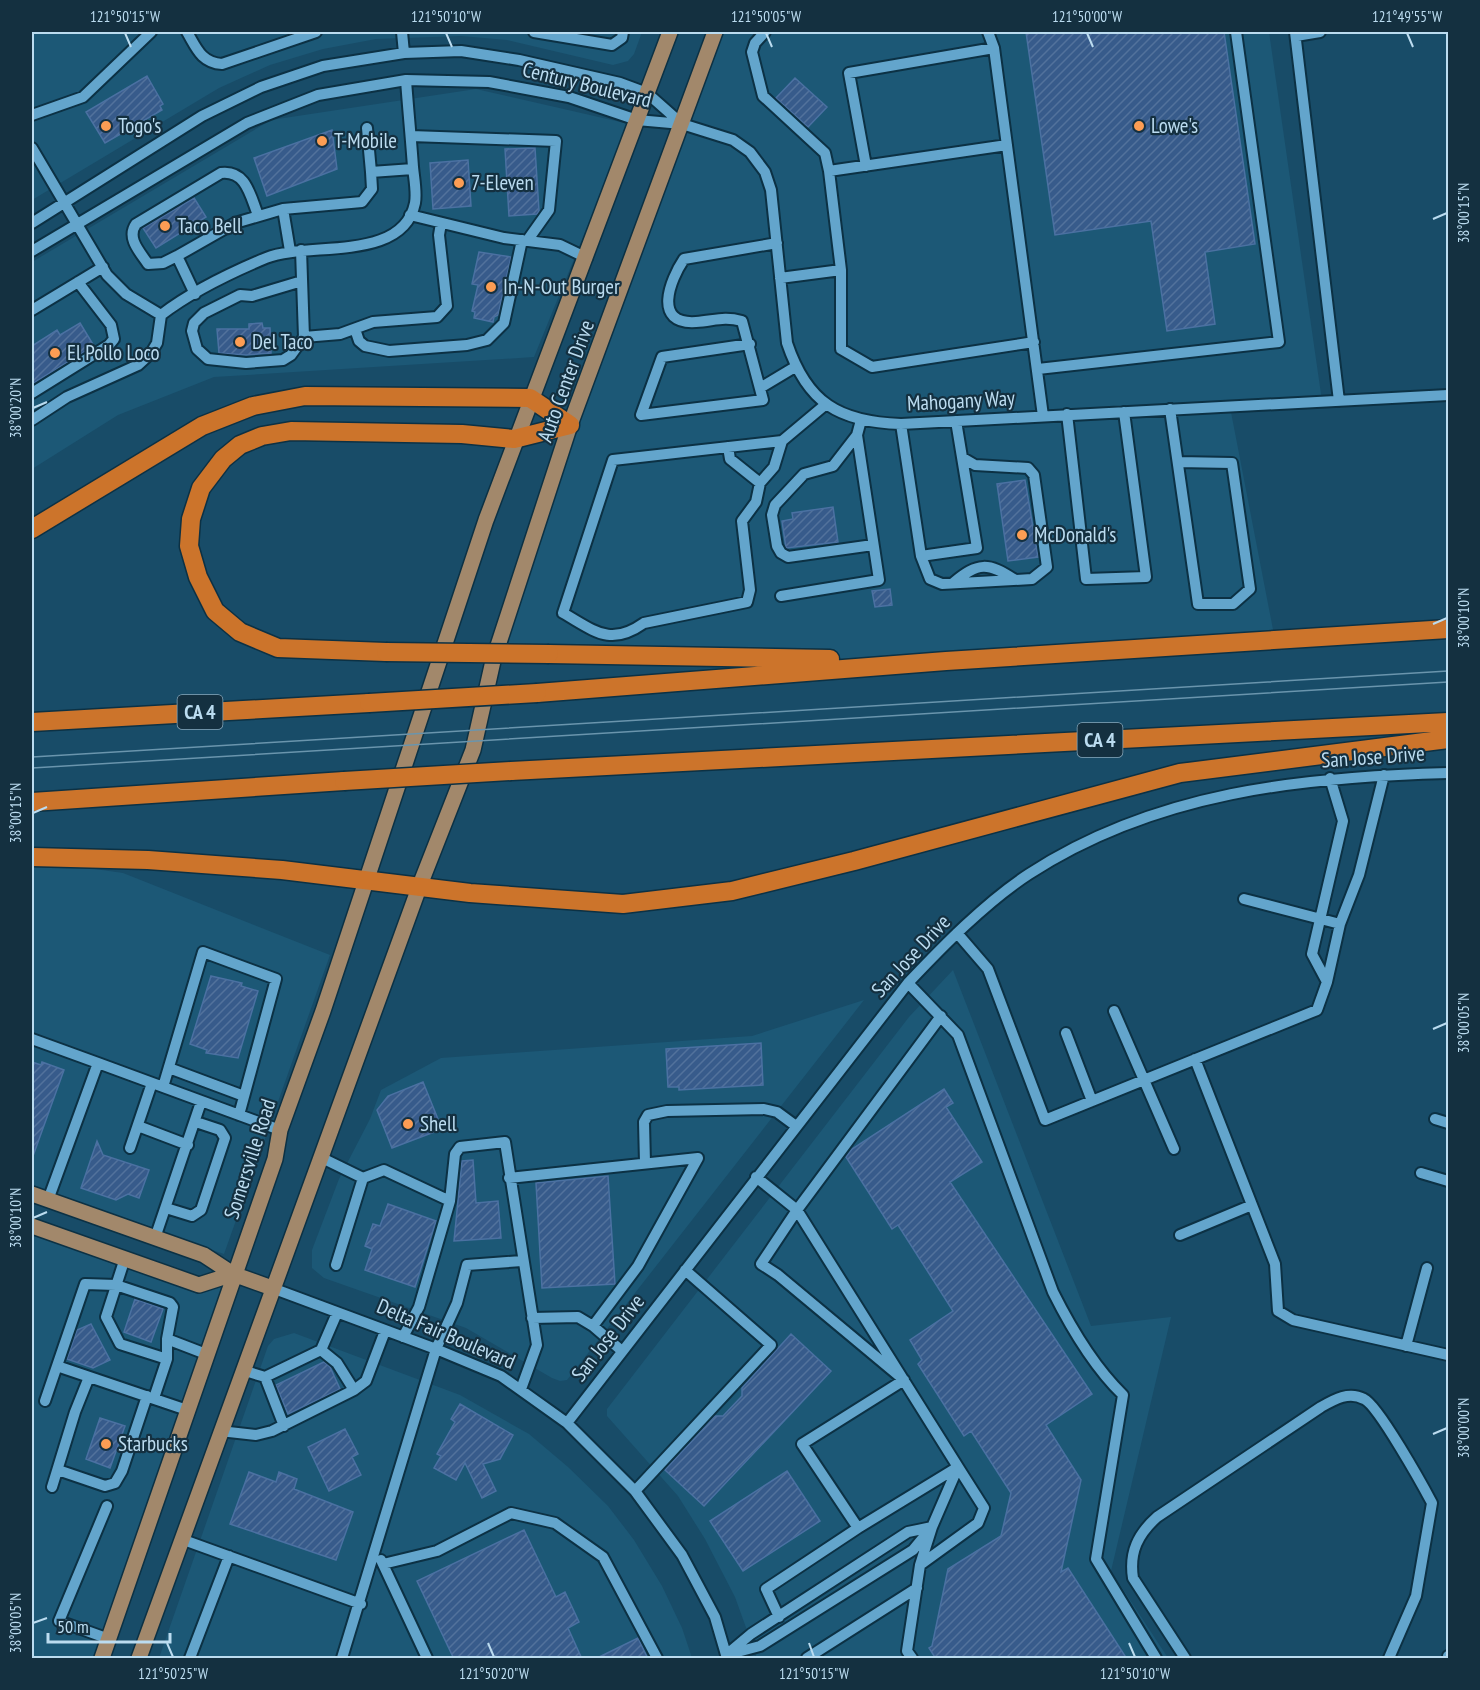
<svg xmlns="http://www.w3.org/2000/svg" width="1480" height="1690" font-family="'PT Sans Narrow',sans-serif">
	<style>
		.built { fill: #1c5876 }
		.building { fill: url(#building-hatch); stroke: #4b71a2; stroke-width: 1.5 }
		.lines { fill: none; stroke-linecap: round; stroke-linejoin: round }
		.minor-casing { stroke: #0c3144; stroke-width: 14 }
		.major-casing { stroke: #0c3144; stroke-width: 18 }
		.highway-casing { stroke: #0c3144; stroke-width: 21 }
		.minor { stroke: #63a5cc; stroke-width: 10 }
		.major { stroke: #a2886b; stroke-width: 15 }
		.highway { stroke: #cc742b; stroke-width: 18 }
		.tram { stroke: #6a95ad; stroke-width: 1.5 }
		.highway-bridge-casing { stroke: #0c3144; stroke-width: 21; stroke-linecap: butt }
		.highway-bridge { stroke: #cc742b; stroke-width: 18 }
		.ticks { fill: none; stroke: #bbdcf0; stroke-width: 2 }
		.poi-dot { fill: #fc9d54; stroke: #143040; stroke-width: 2 }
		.labels { text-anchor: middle; stroke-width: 4.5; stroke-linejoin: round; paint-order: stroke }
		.shield { fill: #143040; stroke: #89a8bb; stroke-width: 1.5 }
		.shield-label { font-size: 20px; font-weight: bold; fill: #bbdcf0 }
		.street-label { font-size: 21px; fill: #bbdcf0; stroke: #143040 }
		.poi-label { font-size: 21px; fill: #bbdcf0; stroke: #143040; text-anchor: start }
		.neatline { fill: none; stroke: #bbdcf0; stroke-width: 2 }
		.ticks-label { font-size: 15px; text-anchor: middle; fill: #bbdcf0 }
	</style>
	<defs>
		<pattern id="building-hatch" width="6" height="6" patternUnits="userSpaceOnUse" patternTransform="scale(1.5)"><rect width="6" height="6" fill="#375b8b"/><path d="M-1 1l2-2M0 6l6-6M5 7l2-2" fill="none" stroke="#52729c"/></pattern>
	</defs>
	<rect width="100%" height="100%" fill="#184c68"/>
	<path class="built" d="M32,32H642L634,54L628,61L613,65L507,40L461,36L376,39L323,49L270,65L219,88L32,200Z
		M715,32H1269L1322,401L1230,407L1275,640L946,661L499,654L570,425Z
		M476,89L629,124L534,357L214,377L118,415L32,469V262L271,120Z
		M32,867L88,868L123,873L330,955L224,1254L32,1189Z
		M953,970L1091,1326L1171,1317L1111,1571L1168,1658H757L735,1597L705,1539L678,1496L607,1416V1409L909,1017Z
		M864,1000L567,1380L560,1381L552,1378L466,1328L324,1278L312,1268V1250L339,1179L370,1119L381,1090L441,1058L752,1036Z
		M32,1226L199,1285L233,1274L102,1658H32Z
		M294,1333L460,1395L529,1434L568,1467L608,1506L634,1540L662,1586L682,1628L692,1658H159L268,1346L274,1339Z"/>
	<path class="building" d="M1026,32H1224L1255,244L1205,252L1215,324L1167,331L1151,221L1055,235Z
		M147,76L163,104L160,106L162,110L105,143L86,112Z
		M795,78L827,107L808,127L776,98Z
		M332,130L337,169L267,196L254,158Z
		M535,148L539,211L537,214L509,216L505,149Z
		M468,160L471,206L433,209L430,163Z
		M194,198L206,217L156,248L143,228Z
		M479,252L511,257L498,315L494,317L493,322L474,318L475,312L472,311L478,285L472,284Z
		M80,323L94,346L32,384V346L57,330L60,335Z
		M262,323L263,328H270L271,353L246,355L219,353L217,329H249V324Z
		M1025,480L1038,557L1008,561L997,484Z
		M833,507L838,542L786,548L782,521L793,519L792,513Z
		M890,589L892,605L875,607L872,591Z
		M211,976L242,983L241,986L258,991L238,1058L206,1053L207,1050L190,1044Z
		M761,1043L763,1085L679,1090V1087H668L666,1049Z
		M32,1062L41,1065L42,1062L64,1070L33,1156Z
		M423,1082L442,1129L392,1148L377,1110L388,1096Z
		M944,1089L953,1103L946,1107L982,1162L950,1182L1092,1394L1046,1425L1081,1480L1061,1572L1068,1568L1127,1659H936L929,1648L932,1646L948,1569L1001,1536L1011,1493L971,1431L964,1436L918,1364L922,1360L910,1340L953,1311L898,1225L892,1229L846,1157L852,1149Z
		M97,1141L103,1155L149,1170L139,1198L128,1194L116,1200L81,1188Z
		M473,1160L476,1203L498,1201L501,1238L454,1241L462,1161Z
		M608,1176L615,1284L542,1288L536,1183Z
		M388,1204L436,1221L415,1287L365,1270L372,1249L365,1246L373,1224L380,1226Z
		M135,1299L163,1309L151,1342L124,1332Z
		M91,1324L110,1360L93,1368L67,1359L77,1330Z
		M791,1334L831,1371L704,1506L665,1470L715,1416H723L742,1396V1388Z
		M324,1362L330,1367L340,1389L288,1414L276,1385Z
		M460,1404L513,1435L500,1459L483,1464L496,1491L482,1498L465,1463L456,1480L434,1468L441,1456L437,1454L455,1422L451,1419Z
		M100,1418L125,1426L110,1468L86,1459Z
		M345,1429L358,1454L352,1457L361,1475L329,1491L308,1447Z
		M787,1471L820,1521L743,1571L710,1521Z
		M249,1472L276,1482L279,1472L297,1479L294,1489L353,1512L336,1560L230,1524Z
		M524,1530L556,1597L565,1592L579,1622L568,1628L582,1659H454L417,1581Z
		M638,1638L648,1659H595Z"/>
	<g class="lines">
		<defs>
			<path id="minor" d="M187,32C196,47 201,63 222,64L316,32
				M402,32L404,53
				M534,32L612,45L622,38L623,32
				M765,32L755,43L752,52L763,96L825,153L829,171
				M988,32L994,48L1043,416
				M1295,32L1339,401
				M1296,36L1320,32
				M32,115L83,97L151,32
				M367,128L371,172
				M411,136L556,141L549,210L527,241
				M1007,145L829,171L841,270V349L872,367L1034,342
				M32,148L107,275L126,294L161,315
				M866,166L849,73L994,48
				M410,215L504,238L560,245L587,258
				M32,223L202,116L261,87L323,66L404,53L461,51L519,60L620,83L647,93L682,124
				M301,250L304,337L340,334L373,322L437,317L447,306L439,235L441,223
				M32,251L247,123L318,95L406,80L489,82L569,97L637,120L682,124L733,140L750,152L765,172L771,190L787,343C807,403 839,422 901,424L1448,395
				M290,251L283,209L362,202L372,189L371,172L413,169
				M177,256L163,263L148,264C140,252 126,238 136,224L221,173C246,170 250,195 258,215
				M780,278L841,270
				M302,281L252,296L240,295L204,313L194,323L192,331L197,349L208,359L246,363L283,360L291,355L304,337
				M195,294L177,256L235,223L283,209
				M32,310L103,267
				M355,329L359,341L365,346L389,351L467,345L487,340L504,323L522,240
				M750,344L662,357L641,415L763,400L742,321C723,316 714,321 696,322C652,325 670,280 684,259L777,243
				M1038,369L1279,342L1236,32
				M760,388L795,367
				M32,393L109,345L114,339L111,325L78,282
				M1170,409L1198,604H1233L1250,589L1232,463L1178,462
				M1067,414L1086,579L1146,577L1124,412
				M32,420L67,397L138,365L151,353L157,343L161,315C191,292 230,273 266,258C308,241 403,263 415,203C417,192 414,178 413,167C411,138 408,109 406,80
				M901,424L921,556L977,548L956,421
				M857,435L833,466L804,474L775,505L772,515L777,546L781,553L788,557L873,545
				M782,441L613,460L563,613C595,631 610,647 644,623L747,602L750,590L742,521L756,502L760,483L774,467L782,441L825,405
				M728,447L730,459L760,483
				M921,556L930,579L942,584L1032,579L1047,567L1034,475L1028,468L975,465L963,458
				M953,583C978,562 988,562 1015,580
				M781,596L879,580L857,435L861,420
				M1244,899L1340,924
				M957,933L988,969L1045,1120L1317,1010L1327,982L1340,924L1359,875L1384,775
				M1327,982L1312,954L1343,821L1330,778
				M908,983L958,1035L1053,1292C1071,1328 1094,1367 1123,1395L1096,1559L1156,1658
				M1114,1011L1174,1149
				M1066,1033L1092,1101
				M32,1039L98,1063L48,1200
				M1195,1059L1275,1264L1278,1311L1293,1320L1448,1355
				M98,1063L280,1130
				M169,1068L244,1096
				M163,1087L203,952L276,979L239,1115
				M1435,1119L1448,1123
				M138,1126L188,1145
				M130,1148L152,1083
				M322,1158L363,1178L336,1265
				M645,1163L644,1122L648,1115L667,1111L764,1109L777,1112L796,1126
				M1421,1173L1448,1181
				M756,1177L797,1210L958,1467L858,1528L766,1589L779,1617
				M363,1178L384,1170L450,1201L419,1307L403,1337
				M509,1178L698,1158L638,1266L593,1326L578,1317L532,1318
				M450,1201L455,1154L460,1147L505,1142L537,1345L521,1389
				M166,1208L192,1216L201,1210L225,1138L220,1130L196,1122
				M1180,1235L1252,1205
				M155,1238L201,1102
				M125,1258L106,1317L120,1344L167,1359V1339L206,1354
				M272,1288L436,1349L501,1376L567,1423L635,1491L682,1555L715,1617L727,1658
				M593,1326L622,1351
				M1406,1346L1427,1268
				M321,1350L337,1363L354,1390
				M57,1366L187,1410
				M242,1370L265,1377L321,1350L337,1313
				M265,1377L284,1426
				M154,1398L167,1359
				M45,1401L85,1284L116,1285L170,1303L173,1307L167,1339
				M567,1423L908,983C943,946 986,902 1029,874C1155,792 1302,777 1448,773
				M220,1431L256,1435L272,1431L354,1390L366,1381L385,1331
				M58,1470L105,1486L115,1483L122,1471L147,1396
				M52,1487L75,1412L89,1377
				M635,1491L771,1345L685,1270
				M107,1506L59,1621L109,1639
				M932,1527L913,1550L760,1646L726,1655L751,1634L908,1532Z
				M858,1528L802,1444L904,1380L778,1275L761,1264L797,1210L941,1016
				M181,1539L361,1604
				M381,1560L427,1658
				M383,1564L437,1551L511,1513L555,1523L603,1557L657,1658
				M1448,1656V1658
				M190,1658L229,1556
				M342,1658L436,1349L457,1303L467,1265L522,1261
				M807,1658L917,1588
				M912,1658L907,1651L920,1565L932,1527L958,1467L984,1508L978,1523L920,1565
				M1185,1658L1133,1578C1129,1552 1138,1534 1157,1517L1321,1407C1335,1399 1349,1391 1364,1399C1378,1405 1423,1486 1432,1503L1416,1596L1389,1658"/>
			<path id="major" d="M32,1194L204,1255L233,1274L272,1288
				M32,1226L199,1285L233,1274
				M102,1658L275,1159L280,1130L323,1011L486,520L670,32
				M139,1658L420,885L473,750L493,661L570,425L715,32"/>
			<path id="highway" d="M32,529L202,426L253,406L305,396L530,398L570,425
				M386,652L278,648L240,632L215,611L198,577L189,546L191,519L201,488L223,459L240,445L262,436L291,431L462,434L514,439L570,425
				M549,654L830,659
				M537,693L946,661L1448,629
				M32,722L369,703
				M511,771L1448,722
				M32,802L344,781
				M32,857L148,860L282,870L470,893L623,904L732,891L854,861L1180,773L1448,739"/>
		</defs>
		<use href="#minor" class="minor-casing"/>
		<use href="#major" class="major-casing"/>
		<use href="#highway" class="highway-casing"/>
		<use href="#minor" class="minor"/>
		<use href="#major" class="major"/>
		<use href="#highway" class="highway"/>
		<path class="tram" d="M32,757L1448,671
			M32,768L1448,682"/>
		<defs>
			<path id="highway-bridge" d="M386,652L549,654
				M369,703L537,693
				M344,781L511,771"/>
		</defs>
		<use href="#highway-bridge" class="highway-bridge-casing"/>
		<use href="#highway-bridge" class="highway-bridge"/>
	</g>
	<path class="ticks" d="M125,33L131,47M446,33L452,47M766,33L772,47M1087,33L1093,47M1407,33L1413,47M1433,219L1447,213M33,408L47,402M1433,624L1447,618M33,813L47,807M1433,1029L1447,1023M33,1218L47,1212M1433,1434L1447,1428M33,1623L47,1618M167,1643L173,1657M488,1643L494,1657M809,1643L814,1657M1129,1643L1135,1657"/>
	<g class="poi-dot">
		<circle cx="106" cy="126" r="6"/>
		<circle cx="1139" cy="126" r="6"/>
		<circle cx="322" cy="141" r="6"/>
		<circle cx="459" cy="183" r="6"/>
		<circle cx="165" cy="226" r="6"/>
		<circle cx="491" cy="287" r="6"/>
		<circle cx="240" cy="342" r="6"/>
		<circle cx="55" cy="353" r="6"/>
		<circle cx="1022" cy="535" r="6"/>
		<circle cx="408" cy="1124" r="6"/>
		<circle cx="106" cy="1444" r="6"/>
	</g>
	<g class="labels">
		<g class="shield">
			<rect x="177.5" y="695" width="45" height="34" rx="4.5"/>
			<rect x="1077.5" y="723" width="45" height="34" rx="4.5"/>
		</g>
		<g class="shield-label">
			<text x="200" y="719">CA 4</text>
			<text x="1100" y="747">CA 4</text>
		</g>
		<g class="street-label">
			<text transform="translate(587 85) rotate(14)" y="7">Century Boulevard</text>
			<text transform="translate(566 381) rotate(-70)" y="7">Auto Center Drive</text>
			<text transform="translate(961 401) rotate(-3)" y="7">Mahogany Way</text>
			<text transform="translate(1373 757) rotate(-4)" y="7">San Jose Drive</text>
			<text transform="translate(911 956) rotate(-47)" y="7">San Jose Drive</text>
			<text transform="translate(250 1159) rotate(-72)" y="7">Somersville Road</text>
			<text transform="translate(446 1334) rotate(23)" y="7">Delta Fair Boulevard</text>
			<text transform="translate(608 1338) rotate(-52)" y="7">San Jose Drive</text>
		</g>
		<g class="poi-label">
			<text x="118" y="133">Togo's</text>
			<text x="1151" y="133">Lowe's</text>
			<text x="334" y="148">T-Mobile</text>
			<text x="471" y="190">7-Eleven</text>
			<text x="177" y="233">Taco Bell</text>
			<text x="503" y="294">In-N-Out Burger</text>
			<text x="252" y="349">Del Taco</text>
			<text x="67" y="360">El Pollo Loco</text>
			<text x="1034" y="542">McDonald's</text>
			<text x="420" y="1131">Shell</text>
			<text x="118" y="1451">Starbucks</text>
		</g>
	</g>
	<rect width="1480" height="1690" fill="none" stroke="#143040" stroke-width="66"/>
	<path d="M48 1633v9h122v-9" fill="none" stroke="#bbdcf0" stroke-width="3"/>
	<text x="57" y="1633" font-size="18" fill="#bbdcf0" stroke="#143040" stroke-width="4.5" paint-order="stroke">50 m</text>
	<rect x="33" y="33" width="1414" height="1624" class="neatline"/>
	<g class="ticks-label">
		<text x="125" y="22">121°50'15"W</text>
		<text x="446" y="22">121°50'10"W</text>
		<text x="766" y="22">121°50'05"W</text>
		<text x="1087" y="22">121°50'00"W</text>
		<text x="1407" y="22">121°49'55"W</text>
		<text transform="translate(1464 213) rotate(-90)" y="5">38°00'15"N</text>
		<text transform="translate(16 408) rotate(-90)" y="5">38°00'20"N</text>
		<text transform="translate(1464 618) rotate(-90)" y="5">38°00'10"N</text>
		<text transform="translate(16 813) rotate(-90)" y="5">38°00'15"N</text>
		<text transform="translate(1464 1023) rotate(-90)" y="5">38°00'05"N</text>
		<text transform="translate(16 1218) rotate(-90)" y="5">38°00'10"N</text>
		<text transform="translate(1464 1428) rotate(-90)" y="5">38°00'00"N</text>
		<text transform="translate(16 1623) rotate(-90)" y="5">38°00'05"N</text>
		<text x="173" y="1679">121°50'25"W</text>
		<text x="494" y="1679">121°50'20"W</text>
		<text x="814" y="1679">121°50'15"W</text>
		<text x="1135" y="1679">121°50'10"W</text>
	</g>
</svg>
